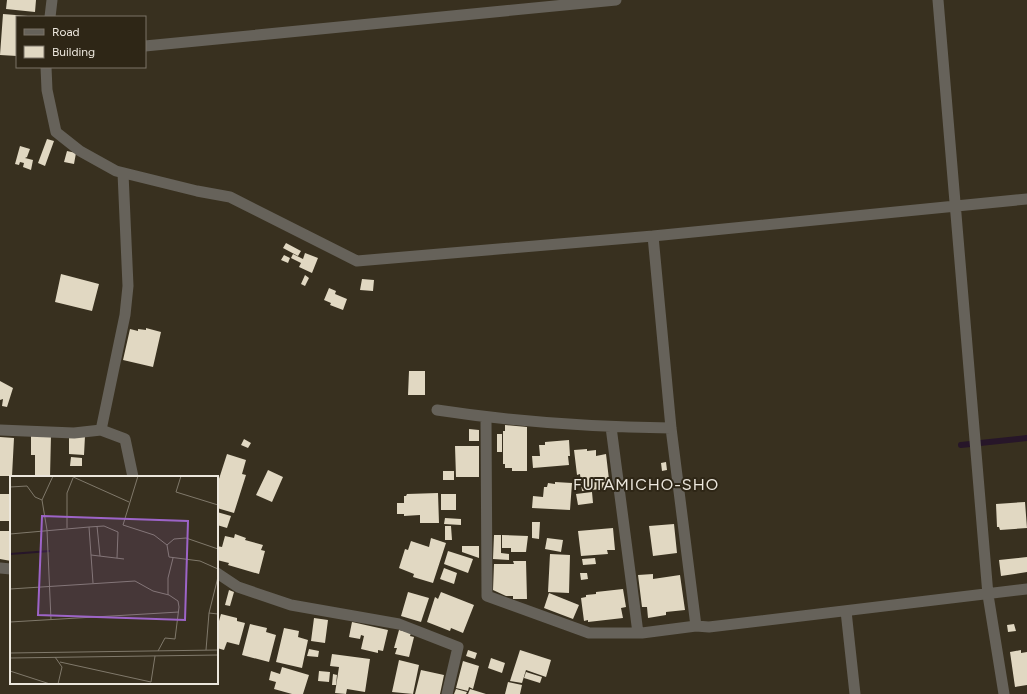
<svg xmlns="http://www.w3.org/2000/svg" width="1027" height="694" font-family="Figtree,sans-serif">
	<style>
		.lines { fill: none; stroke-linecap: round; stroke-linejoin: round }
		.stream { stroke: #271629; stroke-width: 6 }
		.building { fill: #e1d8c2 }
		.minor { stroke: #66625a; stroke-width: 11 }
		.labels { text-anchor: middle; stroke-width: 4; stroke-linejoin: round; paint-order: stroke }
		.quarter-label { font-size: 16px; letter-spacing: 1px; fill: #ece7dd; stroke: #2e2616 }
		.inset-river { fill: none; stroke: #271629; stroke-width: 2 }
		.inset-road { fill: none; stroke: #80796b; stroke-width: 1 }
		.view { fill: #9d64c8; fill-opacity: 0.15; stroke: #9d64c8; stroke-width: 2 }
		.inset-edge { fill: none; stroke: #ece7dd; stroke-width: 2 }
	</style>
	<rect width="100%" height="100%" fill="#38301f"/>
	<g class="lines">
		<path class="stream" d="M961,445L1027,438"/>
	</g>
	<path class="building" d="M7,0H36L35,12L6,9Z
		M3,14L28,16L17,17V56L0,55Z
		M47,139L54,141L45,166L38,163Z
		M20,146L30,149L27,157L25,158L33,160L31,170L23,167L24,163L20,162L19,165L15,164Z
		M67,151L76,153L74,164L64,162Z
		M286,243L301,251L298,256L283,248Z
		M305,253L318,258L312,273L299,267L301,263L291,258L293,254L303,259Z
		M284,255L290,258L288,263L281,260Z
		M61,274L99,284L92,311L55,302Z
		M305,275L309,278L305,286L301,284Z
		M362,279L374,280L373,291L360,290Z
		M329,288L336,291L335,294L347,299L343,310L330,305L331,303L324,300Z
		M146,328L161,332L153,367L123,360L130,329L138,331V329L146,330Z
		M409,371H425V395H408Z
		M0,381L13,388L7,407L2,406L3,399L0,400Z
		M505,425L527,427V471H512V468H505V464H503V431H505Z
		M469,429L479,430V441H469Z
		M31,434L51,435L50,477H35V455H31Z
		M497,434H502V452H497Z
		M69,435L85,436L84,455L69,454Z
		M0,437L14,438L12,476H0Z
		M244,439L251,443L248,448L241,445Z
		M569,440L570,456H568L569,465L533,468L532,456H540L539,445H545V442Z
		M455,446H479V477H456Z
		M587,449V451L596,450V456L606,454L610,488L582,491L580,474L577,475L574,450Z
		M227,454L246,460L242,474L246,475L234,513L217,508V485Z
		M71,457L82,458V466H70Z
		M666,462L667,470L662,471L661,463Z
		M268,470L283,477L272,502L256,495Z
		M443,471H454V480H443Z
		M555,482L572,483L570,510L532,508L533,496L543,497L544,487H547L548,483L555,484Z
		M592,492L593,503L578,505L576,494Z
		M438,493L439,523H420V515L404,516V514H397V503H404V496H406L407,494Z
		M0,494H11V521H0Z
		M441,494H456V510H441Z
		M1025,502L1027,528L1000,530L999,527H997L996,504Z
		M217,512L231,516L227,528L217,525Z
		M445,518L461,519V525L444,524Z
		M532,522H540L539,539L532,538Z
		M674,524L677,553L653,556L649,526Z
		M445,526H451L452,540H445Z
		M613,528L615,550H607L608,554L581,556L578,531Z
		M0,531H11V561L0,559Z
		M235,534L246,538L245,540L263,545L261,550L265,551L259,574L228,565L229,563L217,560V546L222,547L225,536L234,538Z
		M494,535H501V553L509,554V560L493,559Z
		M502,535L528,536L526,552H511V548H502Z
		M431,538L446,543L433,583L413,577L414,574L399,568L405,549L408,550L411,541L429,547Z
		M547,538L563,540L561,552L545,549Z
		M462,546H479V558L462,552Z
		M448,551L473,559L468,573L444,564Z
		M550,554L570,555L569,593L548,592Z
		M1027,557V572L1001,576L999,560Z
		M595,558L596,564L583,565L582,559Z
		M513,561H526L527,599H513V596H506L493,590L494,564H514Z
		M444,568L457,573L454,584L440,579Z
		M580,573H587L588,579L581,580Z
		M653,574V579L680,575L685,610L666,612V615L648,618L647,607H642L638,575Z
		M623,589L626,607L621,608L623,618L588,622V620L584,621L581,598L586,597V595L596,594V592Z
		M229,590L234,592L230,606L225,605Z
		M408,592L429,598L421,622L401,616Z
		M441,592L474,605L463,633L451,628L450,631L427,622L435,597L438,599Z
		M549,593L579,605L573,619L544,608Z
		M221,614L237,618V621L245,623L239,645L227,642L224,650L217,648V628Z
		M314,618L328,620L325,643L311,641Z
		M352,622L388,630L383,651L378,650V653L361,649L364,636L361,635L360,639L349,637Z
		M250,624L267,628L266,632L276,635L269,662L242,655Z
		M1014,624L1016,631L1008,632L1007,625Z
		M284,628L299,631L298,637L308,640L302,668L276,662Z
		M399,630L411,633L410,636L414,637L409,657L395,654L397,648H394Z
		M309,649L319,651L318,657L307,656Z
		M468,650L477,653L475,659L466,656Z
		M520,650L551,660L546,677L526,670L522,683L510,681Z
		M1021,650V653L1027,652V685L1015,687L1010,652Z
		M332,654L370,659L365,692L347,689L346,694L335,693L339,667L330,666Z
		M491,658L505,663L502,673L488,668Z
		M399,660L419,665L413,694L392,692Z
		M463,661L479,666L473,689L469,687L468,691L456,688Z
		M282,667L309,675L303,694H292L274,689L276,682L269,680L271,671L280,674Z
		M421,670L444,675L440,694H415Z
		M319,671L330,672L329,682L318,681Z
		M526,672L542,677L540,683L524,678Z
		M333,674L337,675L336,685H332Z
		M508,682L522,685L520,694H505Z
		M456,689L467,692L466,694H454Z
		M470,689L486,694H468Z"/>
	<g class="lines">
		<path class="minor" d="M938,0L988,595L1004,694
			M50,17L52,0
			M145,46L616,0
			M46,67L47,90L56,132L80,151L116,171L197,191L230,197L357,261L653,236L1027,199
			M653,236L671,428L696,626L709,627L1027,589
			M437,410C515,422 592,427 671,428
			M486,418L487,596L589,633H642L696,626
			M611,427L638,633
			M0,430L74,433L101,430L125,439L133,477
			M101,430L125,315L128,286L123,173
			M0,568L11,569
			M217,573L238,587L291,605L399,624L458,647L447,694
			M846,611L855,694"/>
	</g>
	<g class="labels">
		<g class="quarter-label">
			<text x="646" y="490">FUTAMICHO-SHO</text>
		</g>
	</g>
	<g transform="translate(10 476)">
		<rect width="208" height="208" fill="#38301f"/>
		<path class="inset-river" d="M0,78L40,75"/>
		<path class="inset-road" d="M61,0L119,26M128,0L113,49L144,59L157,69L159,81L190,85L208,93M171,0L166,16L208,29M0,11L17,10L25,21L32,24M87,50L90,80M79,51L94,50L108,56L107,82M57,52V17L63,2M0,58L79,51L83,107M157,69L164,63L176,62L208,73M81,79L114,83M0,113L125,105L143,115L159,119L168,125L169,131L165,163L155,162L148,175M158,119V102L163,82M199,137L208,101M41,144L37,54L32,24L43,0M0,146L169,136M196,174L199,137L208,138M0,177L208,174M45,181L52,191L48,208M0,182L208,179M50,186L141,206L145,180M0,195L40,208M141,208H156"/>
		<path class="view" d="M32,40L178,45L175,144L28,139Z"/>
		<rect width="208" height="208" class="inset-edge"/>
	</g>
	<rect x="16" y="16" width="130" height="52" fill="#2e2616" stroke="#7a7366"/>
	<rect x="24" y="29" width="20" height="6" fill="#66625a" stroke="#7a7366"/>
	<text x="52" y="36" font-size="12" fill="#ece7dd">Road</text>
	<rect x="24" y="46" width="20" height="12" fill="#e1d8c2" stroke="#7a7366"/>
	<text x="52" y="56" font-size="12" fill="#ece7dd">Building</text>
</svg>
